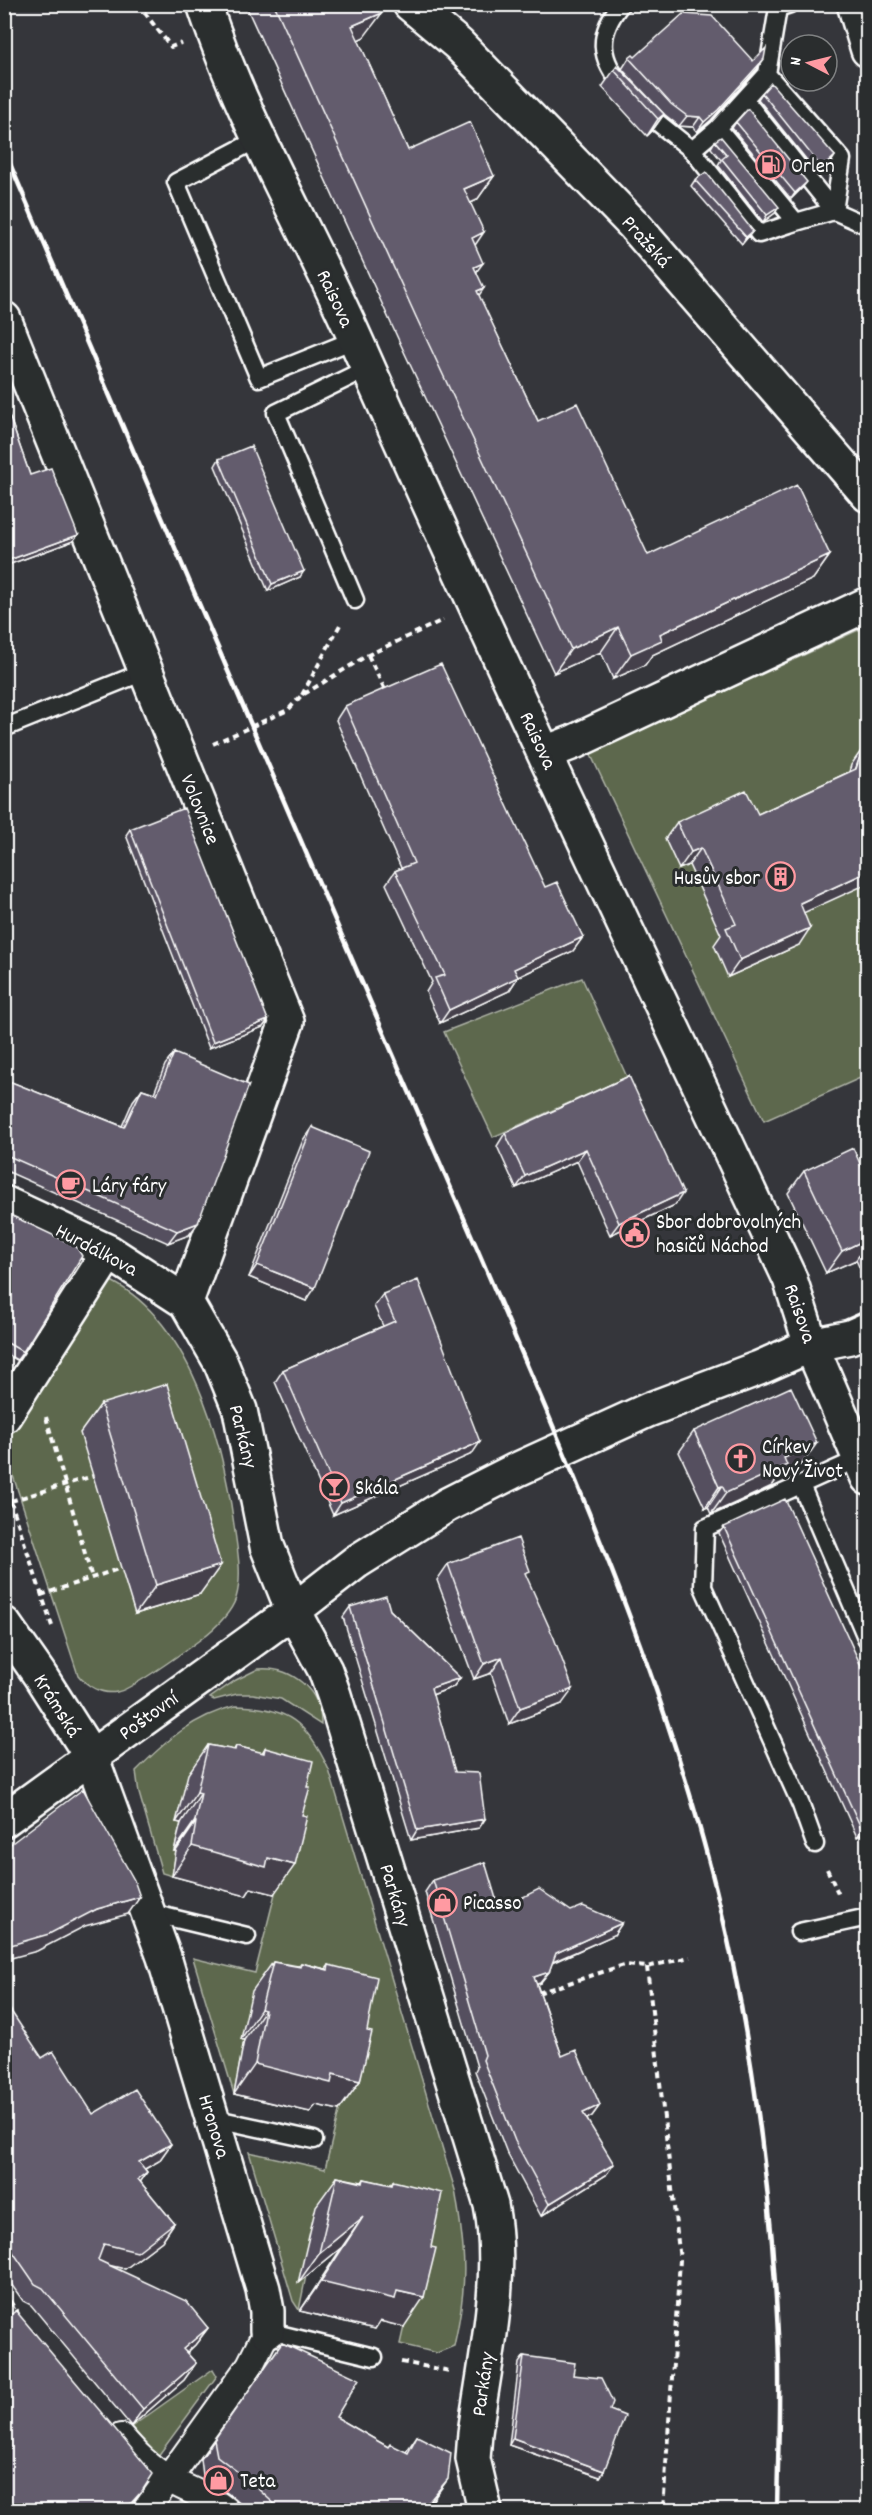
<svg xmlns="http://www.w3.org/2000/svg" width="872" height="2515" font-family="Dekko,sans-serif">
	<style>
		.green { fill: #5d674e; stroke: #aeb3a6; stroke-width: 1.5 }
		.lines { fill: none; stroke-linecap: round; stroke-linejoin: round }
		.service-casing { stroke: #fff; stroke-width: 21 }
		.pedestrian-casing { stroke: #fff; stroke-width: 30 }
		.minor-casing { stroke: #fff; stroke-width: 38 }
		.primary-casing { stroke: #fff; stroke-width: 38 }
		.path { stroke: #fff; stroke-width: 4; stroke-dasharray: 6 4.5; stroke-linecap: butt }
		.service { stroke: #2a2d2e; stroke-width: 16 }
		.pedestrian { stroke: #2a2d2e; stroke-width: 26 }
		.minor { stroke: #2a2d2e; stroke-width: 33 }
		.primary { stroke: #2a2d2e; stroke-width: 33 }
		.rail { stroke: #fff; stroke-width: 4.5 }
		.wall { fill: #554f5e; stroke: #fff; stroke-width: 1.5 }
		.shaded-wall { fill: #45404c; stroke: #fff; stroke-width: 1.5 }
		.building { fill: #635c6d; stroke: #fff; stroke-width: 1.5 }
		.labels { text-anchor: middle; stroke-width: 6; stroke-linejoin: round; paint-order: stroke }
		.poi-label { font-size: 21px; fill: #fff; stroke: #2a2d2e; text-anchor: start }
		.street-label { font-size: 21px; fill: #fff; stroke: #2a2d2e }
	</style>
	<rect width="100%" height="100%" fill="#35363b"/>
	<filter id="ink" filterUnits="userSpaceOnUse"><feTurbulence type="fractalNoise" baseFrequency=".0167" numOctaves="2"/><feDisplacementMap in="SourceGraphic" scale="12" xChannelSelector="R" yChannelSelector="G"/><feConvolveMatrix kernelMatrix="1 2 1 2 8 2 1 2 1" color-interpolation-filters="sRGB"/></filter>
	<g filter="url(#ink)">
		<path class="green" d="M867,626V1075L764,1121L590,753Z
			M582,978L627,1077L493,1137L444,1032Z
			M105,1278C190,1316 223,1442 234,1525C237,1548 243,1575 236,1598C231,1613 214,1629 201,1639C186,1650 133,1689 117,1692C102,1695 87,1686 78,1675L5,1451L4,1432Z
			M258,1669C291,1666 322,1690 321,1725L281,1699L253,1694H237L214,1700L210,1698L236,1680Z
			M235,1706C288,1707 307,1722 329,1770L455,2190C466,2252 468,2284 454,2346L437,2353L400,2344L415,2278L421,2223L310,2256L299,2310L293,2301L249,2152L325,2169L351,2062L241,2039L244,2040L234,2094L193,1958L255,1973L287,1846L181,1823L174,1850L176,1851L172,1876L162,1873L139,1793L136,1771C166,1741 193,1716 235,1706Z
			M213,2369L217,2376L158,2456H154L127,2430Z"/>
		<g class="lines">
			<defs>
				<path id="service" d="M621,4C597,34 598,59 625,88
					M790,4L778,8L767,74L718,128L796,222L834,211L868,226
					M767,74L842,159L834,211
					M745,100L834,211
					M642,106L657,122L692,150L718,128
					M260,138L176,182L259,378L356,339
					M692,150L759,234L796,222
					M355,600L276,413L368,368
					M4,728L146,671
					M801,1485L868,1642
					M815,1844L801,1805L703,1587L705,1528L858,1459
					M147,1912L247,1936
					M799,1932L868,1917
					M212,2118L314,2140
					M267,2331L374,2357"/>
				<path id="pedestrian" d="M121,2437C135,2453 148,2467 167,2478C186,2490 207,2495 225,2510
					M146,2510L250,2365L267,2331"/>
				<path id="minor" d="M204,4C243,122 308,231 358,345C497,659 645,968 790,1279L811,1345L868,1478
					M854,4L868,50
					M4,319L287,1022L186,1302
					M545,753L574,742L868,604
					M4,1203L109,1252L186,1302L220,1361L240,1410L267,1546L293,1611L325,1670L334,1695L491,2205C505,2276 485,2361 475,2433L473,2459L485,2510
					M4,1416L109,1252
					M4,1624L39,1674L91,1756L164,1957L263,2289L267,2311V2331
					M4,1820L293,1611L356,1562L447,1505L516,1470L648,1410L759,1368L811,1345L850,1337L868,1329"/>
				<path id="primary" d="M410,4L458,44L633,224L868,495"/>
			</defs>
			<use href="#service" class="service-casing"/>
			<use href="#pedestrian" class="pedestrian-casing"/>
			<use href="#minor" class="minor-casing"/>
			<use href="#primary" class="primary-casing"/>
			<path class="path" d="M138,4L171,47L181,43
				M368,655L386,692
				M302,695L341,623
				M213,744L288,710L301,696L368,655L443,620
				M46,1417L92,1578
				M4,1481L52,1626
				M11,1501L93,1476
				M41,1595L121,1568
				M827,1869L839,1895
				M647,1967L680,2260L663,2510
				M538,1993L624,1965L647,1967L690,1957
				M4,2292L19,2315
				M4,2313L14,2307
				M401,2362L450,2371"/>
			<use href="#service" class="service"/>
			<use href="#pedestrian" class="pedestrian"/>
			<use href="#minor" class="minor"/>
			<use href="#primary" class="primary"/>
			<path class="rail" d="M4,150C127,435 248,721 372,1006C424,1126 476,1245 527,1365C610,1558 689,1753 732,1959C757,2082 772,2209 778,2334C781,2393 778,2452 777,2510"/>
		</g>
		<path class="wall" d="M245,4H372L364,37L358,40L408,150L494,176L477,200L471,203L479,296L538,421L648,555H830L813,579L652,655L645,665L613,679L601,652L554,673L400,343Z
			M635,57L757,69L711,120L697,132L693,127L679,126L664,114L622,69L629,58Z
			M614,70L664,114L652,131L647,136L602,87Z
			M762,93L835,156L831,162L818,174L758,99Z
			M736,122L802,188L791,199L732,128Z
			M715,141L775,213L763,222L718,165L721,160L711,148Z
			M695,180L753,231L748,237L742,244L691,186Z
			M4,401L30,475L73,541L5,566Z
			M219,459L300,577L268,591L215,466Z
			M345,706L545,887L583,937L573,951L518,977L509,991L440,1023L426,992L432,982L386,884L395,871L401,868L336,720Z
			M863,748L804,913L799,945L728,977L714,945L721,935L689,865L679,869L665,839L677,822L758,814L849,772L851,765Z
			M130,829L268,1020L263,1027L209,1048L126,835Z
			M174,1053L189,1235L168,1243L4,1170V1079L122,1126L133,1101L142,1089L154,1093L165,1065Z
			M629,1076L675,1205L610,1235L577,1161L516,1188L497,1146L505,1133Z
			M312,1127L306,1301L249,1277L303,1140Z
			M804,1171L867,1179V1268L861,1271L856,1260L826,1273L788,1193Z
			M4,1212L23,1352L17,1360L4,1353Z
			M383,1294L472,1454L333,1515L275,1382L283,1370L383,1326L374,1306Z
			M101,1404L200,1594L135,1614L80,1433Z
			M694,1431L802,1464L781,1473L772,1486L711,1514L708,1507L705,1508L679,1452Z
			M724,1527L867,1679V1832L857,1837L719,1533Z
			M448,1564L526,1577L562,1704L509,1724L491,1673L474,1679L437,1580Z
			M350,1607L390,1610L460,1678L453,1687L432,1695L455,1772L485,1819L479,1828L411,1840L343,1617Z
			M208,1745L234,1750L236,1746L262,1753L265,1748L274,1894L251,1888L246,1896L172,1876L176,1851H174L181,1823L176,1822L188,1774Z
			M433,1880L499,1909L571,1911L622,1923L614,1935L552,1963L549,1972L540,1983L537,1984L562,2056L600,2105L592,2116L587,2119L606,2175L541,2216L507,2153L475,2071L477,2067L425,1892Z
			M867,1960V1978L863,1966Z
			M273,1962L298,1966L301,1963L326,1969L329,1965L367,2031L360,2081L339,2110L316,2105L310,2112L234,2094L244,2040L241,2039L252,1991Z
			M4,2011L42,2058L93,2114L171,2144L159,2161L145,2169L147,2172L140,2182L174,2223L162,2241L125,2269L106,2264L208,2328L195,2345L187,2353L196,2363L184,2380L131,2426L31,2305L23,2301L4,2274Z
			M337,2177L362,2182L364,2179L390,2185L393,2181L404,2327L380,2321L375,2329L300,2311L342,2247L298,2283L316,2206Z
			M282,2343L336,2417L388,2447L406,2452L417,2436L435,2497L424,2511H248L234,2498L203,2475L201,2459Z
			M524,2356L573,2375L610,2410L604,2471L600,2477L509,2445L519,2363Z"/>
		<path class="shaded-wall" d="M382,13L364,37L335,51L352,26Z
			M764,59L757,69L711,120L697,132L704,122Z
			M664,114L652,131L647,136L658,119Z
			M687,116L700,117L693,127L679,126Z
			M835,156L831,162L818,174L822,168Z
			M494,176L477,200L447,214L464,189Z
			M807,182L802,188L791,199L795,193Z
			M779,207L775,213L763,222L767,215Z
			M753,231L748,237L742,244L746,237Z
			M484,232L467,257L472,238Z
			M483,263L465,287L474,267Z
			M484,288L467,313L477,291Z
			M78,535L73,541L5,566L9,560Z
			M830,555L813,579L652,655L645,665L613,679L631,654L660,634Z
			M304,571L300,577L268,591L272,584Z
			M618,627L601,652L554,673L571,649Z
			M701,848L689,865L679,869L691,852Z
			M867,872V884L788,920L800,903Z
			M810,928L799,945L728,977L740,960Z
			M583,937L573,951L505,983L514,969Z
			M518,977L509,991L440,1023L449,1010Z
			M268,1020L263,1027L209,1048L213,1042Z
			M586,1149L577,1161L516,1188L525,1176Z
			M683,1193L675,1205L610,1235L619,1223Z
			M198,1223L189,1235L168,1243L177,1231Z
			M867,1239V1244L856,1260L826,1273L842,1251Z
			M867,1262V1268L861,1271Z
			M257,1265L315,1288L306,1301L249,1277Z
			M480,1442L472,1454L333,1515L341,1503Z
			M817,1443L802,1464L781,1473L772,1486L711,1514L726,1493L784,1458Z
			M722,1486L708,1507L705,1508L719,1487Z
			M221,1565L200,1594L135,1614L156,1585Z
			M502,1657L491,1673L474,1679L484,1664Z
			M460,1678L453,1687L424,1698L431,1688Z
			M573,1689L562,1704L509,1724L520,1708Z
			M197,1792L201,1793L181,1823L176,1822Z
			M485,1819L479,1828L411,1840L417,1830Z
			M195,1821L196,1822L176,1851H174Z
			M867,1828V1832L857,1837L862,1830Z
			M192,1846L268,1858L295,1865L274,1894L251,1888L246,1896L172,1876Z
			M140,1897L128,1914L85,1926L37,1951L4,1960V1947L97,1909Z
			M622,1923L614,1935L548,1964L556,1953Z
			M549,1972L540,1983L526,1988L534,1977Z
			M261,2009L265,2010L244,2040L241,2039Z
			M255,2064L333,2074L360,2081L339,2110L316,2105L310,2112L234,2094Z
			M600,2105L592,2116L575,2125L583,2113Z
			M171,2144L159,2161L127,2179L139,2162Z
			M614,2164L606,2175L541,2216L549,2204Z
			M147,2172L135,2190L138,2179Z
			M363,2217L342,2247L298,2283L319,2253Z
			M174,2223L162,2241L125,2269L91,2261L104,2244Z
			M321,2281L397,2291L424,2297L404,2327L380,2321L375,2329L300,2311Z
			M208,2328L195,2345L171,2366L183,2349Z
			M196,2363L184,2380L131,2426L143,2409Z
			M513,2438L604,2471L600,2477L509,2445Z
			M448,2479L435,2497L424,2511H421Z
			M142,2491L133,2504L127,2511H124Z"/>
		<path class="building" d="M274,4H372L382,13L352,26L408,150L470,122L494,176L464,189L484,232L472,238L483,263L474,267L484,288L477,291L538,421L577,403L648,555L797,485L830,555L660,634L662,640L631,654L618,627L571,649L417,319Z
			M683,14L712,16L753,61L766,48L764,59L718,110L704,122L700,117L687,116L671,104L629,58L633,55L635,57Z
			M617,66L664,114L658,119L614,70Z
			M771,83L835,156L822,168L762,93Z
			M748,109L807,182L795,193L736,122Z
			M721,137L779,207L767,215L722,159L727,155L715,141Z
			M706,172L753,231L746,237L695,180Z
			M4,401L30,475L51,468L78,535L9,560L4,546Z
			M251,446L304,571L272,584L219,459Z
			M441,664L545,887L557,882L583,937L514,969L518,977L449,1010L435,978L445,975L395,871L414,863L345,706Z
			M863,748L867,749V872L800,903L810,928L740,960L726,928L736,924L701,848L691,852L677,822L746,790L758,814L856,769Z
			M184,808L268,1020L213,1042L130,829Z
			M174,1053L249,1085L198,1223L177,1231L4,1154V1079L124,1127L142,1089L157,1094Z
			M629,1076L683,1193L619,1223L586,1149L525,1176L505,1133Z
			M312,1127L369,1151L315,1288L257,1265Z
			M853,1148L867,1179V1239L842,1251L804,1171Z
			M4,1212L76,1246L82,1256L23,1352L4,1341Z
			M418,1280L480,1442L341,1503L283,1370L395,1321L383,1294Z
			M167,1384L221,1565L156,1585L101,1404Z
			M791,1387L817,1443L784,1458L787,1465L726,1493L722,1486L719,1487L694,1431Z
			M785,1499L867,1679V1828L862,1830L724,1527Z
			M518,1538L530,1571L525,1573L554,1638L573,1689L520,1708L502,1657L484,1664L448,1564Z
			M386,1596L390,1610L460,1678L431,1688L455,1772L479,1773L485,1819L417,1830L350,1607Z
			M208,1745L235,1750L236,1746L264,1753L265,1748L313,1761L307,1787H310L302,1815L307,1816L295,1865L268,1858L266,1867L192,1846L196,1822L195,1821L201,1793L197,1792Z
			M83,1789L134,1880L140,1897L97,1909L49,1934L4,1947V1849Z
			M485,1862L499,1909L539,1889L571,1911L583,1906L622,1923L556,1953L549,1972L534,1977L562,2056L576,2050L600,2105L583,2113L614,2164L549,2204L515,2141L483,2060L485,2055L433,1880Z
			M273,1962L300,1967L301,1963L328,1970L329,1965L377,1977L367,2031L372,2032L360,2081L333,2074L331,2083L255,2064L265,2010L261,2009Z
			M9,2008L42,2058L53,2051L93,2114L135,2089L171,2144L139,2162L147,2172L138,2179L174,2223L137,2252L104,2244L98,2260L186,2301L208,2328L183,2349L196,2363L143,2409L43,2288L35,2284L4,2239V2011Z
			M337,2177L363,2183L364,2179L392,2185L393,2181L442,2193L431,2247L436,2248L424,2297L397,2291L395,2299L321,2281L363,2217L319,2253Z
			M16,2311L153,2474L142,2491L124,2511H4V2319Z
			M282,2343L359,2379L336,2417L388,2447L390,2444L408,2453L417,2436L451,2453L448,2479L421,2511H278L280,2509L247,2479L217,2456L214,2440Z
			M524,2356L575,2363L573,2375L601,2378L613,2402L610,2410L625,2416L604,2471L513,2438Z"/>
	</g>
	<defs>
		<symbol id="fuel-ring" viewBox="-11 -11 22 22"><circle r="9.5" fill="#2a2d2e" stroke="#ff9aa2" stroke-width="1.5"/><path d="M-5.5-6h7V0h2V4h1.3V-2.5L3-4.5l.8-.8L6-3V5H2.5V1h-1V6h-7ZM-4.2-4.7v3.2H.2V-4.7Z" fill="#ff9aa2"/></symbol>
		<symbol id="building-ring" viewBox="-11 -11 22 22"><circle r="9.5" fill="#2a2d2e" stroke="#ff9aa2" stroke-width="1.5"/><path d="M-4-6H4V6H1V3H-1V6H-4ZM-2.5-4.3h1.7v1.8h-1.7ZM.8-4.3h1.7v1.8H.8ZM-2.5-1h1.7V.8h-1.7ZM.8-1h1.7V.8H.8Z" fill="#ff9aa2"/></symbol>
		<symbol id="cafe-ring" viewBox="-11 -11 22 22"><circle r="9.5" fill="#2a2d2e" stroke="#ff9aa2" stroke-width="1.5"/><path d="M-5.5-4.5H6V0H3Q3 3.5 0 3.5H-2.5Q-5.5 3.5-5.5 0ZM3-3.2v2h1.7v-2ZM-6 4.5H4V6H-6Z" fill="#ff9aa2"/></symbol>
		<symbol id="civic-ring" viewBox="-11 -11 22 22"><circle r="9.5" fill="#2a2d2e" stroke="#ff9aa2" stroke-width="1.5"/><path d="M-.6-6.5H3V-4.5H.6V-3L4-1V1h2V6H-6V1h2V-1L-.6-3ZM-1.2 2.5V6h2.4V2.5Z" fill="#ff9aa2"/></symbol>
		<symbol id="church-ring" viewBox="-11 -11 22 22"><circle r="9.5" fill="#2a2d2e" stroke="#ff9aa2" stroke-width="1.5"/><path d="M-1.2-6h2.4v3.5h3.3v2.4h-3.3V6h-2.4V-.1h-3.3v-2.4h3.3Z" fill="#ff9aa2"/></symbol>
		<symbol id="bar-ring" viewBox="-11 -11 22 22"><circle r="9.5" fill="#2a2d2e" stroke="#ff9aa2" stroke-width="1.5"/><path d="M-6-5H6L.8 .8V4.5H3.5V6h-7V4.5H-.8V.8Z" fill="#ff9aa2"/></symbol>
		<symbol id="shop-ring" viewBox="-11 -11 22 22"><circle r="9.5" fill="#2a2d2e" stroke="#ff9aa2" stroke-width="1.5"/><path d="M-5-2.5h2.3a2.7 3.5 0 0 1 5.4 0H5L5.5 6h-11ZM-1.5-2.5h3a1.5 2.3 0 0 0-3 0Z" fill="#ff9aa2"/></symbol>
	</defs>
	<g fill-rule="evenodd">
		<use href="#fuel-ring" x="754" y="148" width="33" height="33"/>
		<use href="#building-ring" x="764" y="860" width="33" height="33"/>
		<use href="#cafe-ring" x="54" y="1168" width="33" height="33"/>
		<use href="#civic-ring" x="618" y="1216" width="33" height="33"/>
		<use href="#church-ring" x="724" y="1442" width="33" height="33"/>
		<use href="#bar-ring" x="318" y="1470" width="33" height="33"/>
		<use href="#shop-ring" x="426" y="1886" width="33" height="33"/>
		<use href="#shop-ring" x="202" y="2464" width="33" height="33"/>
	</g>
	<g class="labels">
		<g class="poi-label">
			<text x="791" y="172">Orlen</text>
			<text x="760" y="884" text-anchor="end">Husův sbor</text>
			<text x="92" y="1192">Láry fáry</text>
			<text x="656" y="1228">Sbor dobrovolných<tspan x="656" dy="24">hasičů Náchod</tspan></text>
			<text x="762" y="1453">Církev<tspan x="762" dy="24">Nový Život</tspan></text>
			<text x="355" y="1494">Skála</text>
			<text x="463" y="1909">Picasso</text>
			<text x="240" y="2487">Teta</text>
		</g>
		<g class="street-label">
			<text transform="translate(647 241) rotate(48)" y="7">Pražská</text>
			<text transform="translate(336 298) rotate(65)" y="7">Raisova</text>
			<text transform="translate(539 740) rotate(65)" y="7">Raisova</text>
			<text transform="translate(201 809) rotate(68)" y="7">Volovnice</text>
			<text transform="translate(97 1249) rotate(28)" y="7">Hurdálkova</text>
			<text transform="translate(801 1313) rotate(71)" y="7">Raisova</text>
			<text transform="translate(244 1436) rotate(76)" y="7">Parkány</text>
			<text transform="translate(58 1705) rotate(58)" y="7">Krámská</text>
			<text transform="translate(148 1715) rotate(-36)" y="7">Poštovní</text>
			<text transform="translate(396 1895) rotate(73)" y="7">Parkány</text>
			<text transform="translate(215 2126) rotate(73)" y="7">Hronova</text>
			<text transform="translate(482 2384) rotate(-82)" y="7">Parkány</text>
		</g>
	</g>
	<rect width="872" height="2515" fill="none" stroke="#2a2d2e" stroke-width="24"/>
	<rect x="12" y="12" width="848" height="2491" fill="none" stroke="#fff" stroke-width="2" filter="url(#ink)"/>
	<g transform="translate(809 63) rotate(277)"><circle r="28" fill="#2a2d2e" stroke="#7f8182" stroke-width="1.5"/>
	<path d="M0-4.5L10 22L0 15L-10 22Z" fill="#ff9aa2"/>
	<text y="-9" font-size="16" font-weight="bold" text-anchor="middle" fill="#ffffff">N</text>
	</g>
</svg>
